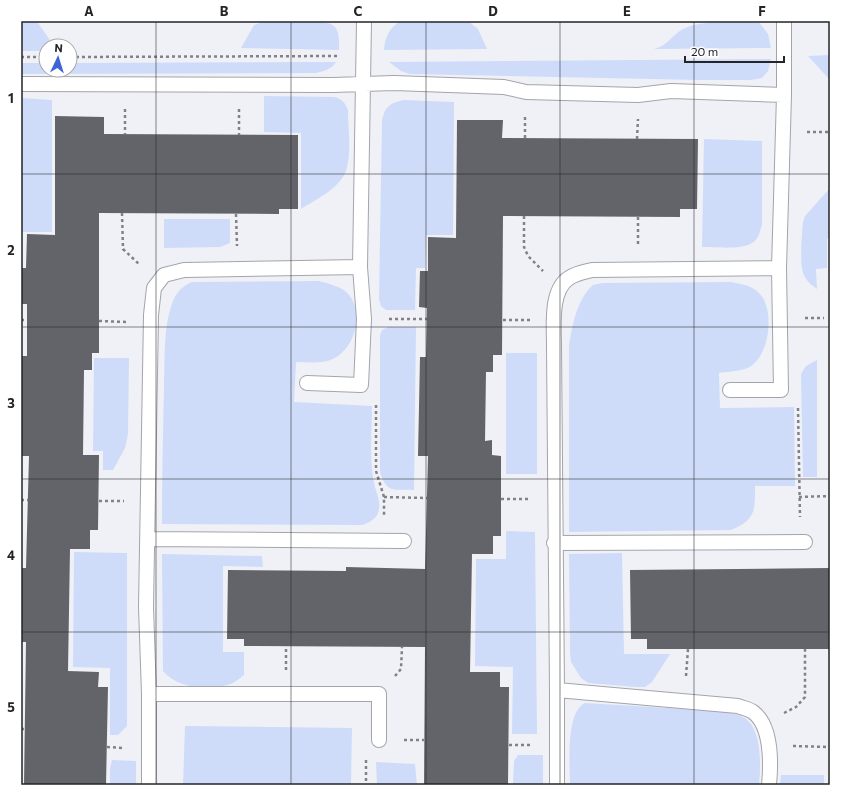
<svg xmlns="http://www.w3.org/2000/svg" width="851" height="806" font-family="Commissioner,sans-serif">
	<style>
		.green { fill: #cedcfa }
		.building { fill: #626469 }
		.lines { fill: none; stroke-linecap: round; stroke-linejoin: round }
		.service-casing { stroke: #a3a5ab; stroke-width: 16 }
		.path { stroke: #808286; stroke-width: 2.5; stroke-dasharray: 3 3; stroke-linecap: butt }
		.service { stroke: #fff; stroke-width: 14 }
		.grid { fill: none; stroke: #242528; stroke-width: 1; stroke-opacity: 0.55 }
		.neatline { fill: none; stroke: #242528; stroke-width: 1.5 }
		.grid-label { font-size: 13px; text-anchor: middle; font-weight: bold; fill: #242528 }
	</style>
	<rect width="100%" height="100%" fill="#eff1f7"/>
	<path class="green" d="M21,21H34L38,23L54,46H46V51H21Z
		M266,21C280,21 325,18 334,26C340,32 339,42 339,50L241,48L254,25Z
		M401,21H468L478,29L487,49L384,50C385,38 389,27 401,21Z
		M724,21L759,22L768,34L771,48L654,49C667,46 672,35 683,29C695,23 711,23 724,21Z
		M830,55V80L808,56Z
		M771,59L768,71L762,78L751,80H698L410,74L401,71L389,62Z
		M336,62C332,69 324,71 316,73L21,74V63H46V70H70V63Z
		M264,96L334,97C342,99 345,102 348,110C348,129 353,161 343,177C334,191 315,200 301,209V133L264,132Z
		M21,98L52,100V232H21Z
		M404,100L454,102L453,235H426L425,268H416L415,310H386L381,306L379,299L382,121C385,106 390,103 404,100Z
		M704,139L762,141V224C760,231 759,239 752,243C742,250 715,247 702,247Z
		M830,188V236L827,239V268L816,269L817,289C812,285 807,282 804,275C799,266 802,233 803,222L805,216Z
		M164,219H230V243L220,247L164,248Z
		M319,281C330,284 343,287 349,295C365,315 354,349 333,359C322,364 308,362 296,362L294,402L372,406C372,431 369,458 374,483C376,493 382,502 378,513C375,520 368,523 362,525L162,524C162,478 163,432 164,386C165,358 163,327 173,301C177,291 183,286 192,282Z
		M731,282C741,284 751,285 759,293C775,308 770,354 751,366C742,372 730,371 719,373L720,408L794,407L795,486H755C755,510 756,520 731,530L569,532V346C572,326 577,299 593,285L602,283Z
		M388,327H416L414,490C393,489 387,494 380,472V335L382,330Z
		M506,353H537V474H506Z
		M94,358H129L128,434L125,448L113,470H103V451H93Z
		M817,360V477H803L801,374L806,366Z
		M506,531L535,532L537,734H512L513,667L475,666L476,559H506Z
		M74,552L127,553V726L118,735H110V668L73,667Z
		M622,553L624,654H670L652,682L645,687H636L588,683L581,678L571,662L570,652L569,554Z
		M162,554L262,556L263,567L223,566V652H244V675C240,678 235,682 231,684C211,691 177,689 163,671Z
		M585,703L718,711C727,713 738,713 746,719C762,731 761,767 759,785H570C570,766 565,712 585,703Z
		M185,726L352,728L351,785H183Z
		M518,755H543V785H513L514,761Z
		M112,760L136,761V785H110V768Z
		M376,762L415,764L417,785H377Z
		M781,775H824V785H780Z"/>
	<path class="building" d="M55,116L104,117V134L298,135V209H279V214L99,213V353H92V370H84L83,455H99L98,530H90V549H70L68,671L99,672L98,687H108L106,785H24L26,642H21V568H26L29,456H21V356H27V304H21V268H26L27,234L55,235Z
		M457,120H503L502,138L698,139L697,209H680V217L503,216L502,355H493V372H486L485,441L492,440V455L501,456V536H493V554H472L470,672H500V687H509L508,785H424L425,647L244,646V639H227L228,570L346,571V567L425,569L428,456H418L420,357H426L427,308L419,307L420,271H428V237L456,238Z
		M830,568V649H647V639H631L630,570Z"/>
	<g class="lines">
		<defs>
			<path id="service" d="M21,84L333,85L394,83L504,87L526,92L638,95L671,91L784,95
				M307,383L361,385L364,319L360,267L364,21
				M730,390H781L779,268
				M147,539L404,541
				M554,543L805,542
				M557,690L554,346C554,326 550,290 569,278C576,273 584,272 592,270L779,268L784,95V21
				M149,694H379V740
				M149,785V694L146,607L151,315L154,288L164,275L184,270L360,267
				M557,785V690L738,706C743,708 749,709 753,712C772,726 771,764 769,785"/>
		</defs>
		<use href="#service" class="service-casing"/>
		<path class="path" d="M21,57H46
			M70,57L339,56
			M125,109V134
			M239,109V135
			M807,132H830
			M525,138V116
			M637,139L638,119
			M122,213L123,249L140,265
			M236,214L237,246
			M524,216V247L528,256L543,271
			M638,244V217
			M805,318H824
			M389,319H427
			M21,320H27
			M503,320H530
			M99,321L127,322
			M376,405V471L384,497V517
			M798,408L800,517
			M384,497L427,498
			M799,497L830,496
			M501,499H531
			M21,500H28
			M99,501H124
			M286,670V646
			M395,676L401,669L402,647
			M686,676L688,649
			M784,713L796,707L805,697V649
			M21,729H25
			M404,740H424
			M509,745H532
			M793,746L828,747
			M107,747L124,748
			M366,760V785"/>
		<use href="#service" class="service"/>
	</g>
	<path class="grid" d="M156,21V785M291,21V785M426,21V785M560,21V785M694,21V785M21,174H830M21,327H830M21,479H830M21,632H830"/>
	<rect width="851" height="806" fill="none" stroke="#ffffff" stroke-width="44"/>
	<g transform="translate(58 58) rotate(4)"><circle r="19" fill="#ffffff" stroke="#a7a8a9"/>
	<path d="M0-3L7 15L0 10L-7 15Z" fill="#3c64d5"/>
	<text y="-6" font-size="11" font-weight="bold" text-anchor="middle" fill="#242528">N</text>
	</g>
	<path d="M685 56v6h99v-6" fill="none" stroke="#242528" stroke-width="2"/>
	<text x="691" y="56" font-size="12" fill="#242528" stroke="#ffffff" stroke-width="3" paint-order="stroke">20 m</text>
	<rect x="22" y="22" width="807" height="762" class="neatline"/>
	<g class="grid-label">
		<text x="89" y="16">A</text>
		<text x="224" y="16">B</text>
		<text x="358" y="16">C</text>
		<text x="493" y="16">D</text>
		<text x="627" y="16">E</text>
		<text x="762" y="16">F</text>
		<text x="11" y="103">1</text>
		<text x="11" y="255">2</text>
		<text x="11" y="408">3</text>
		<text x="11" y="560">4</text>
		<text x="11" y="712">5</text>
	</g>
</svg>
